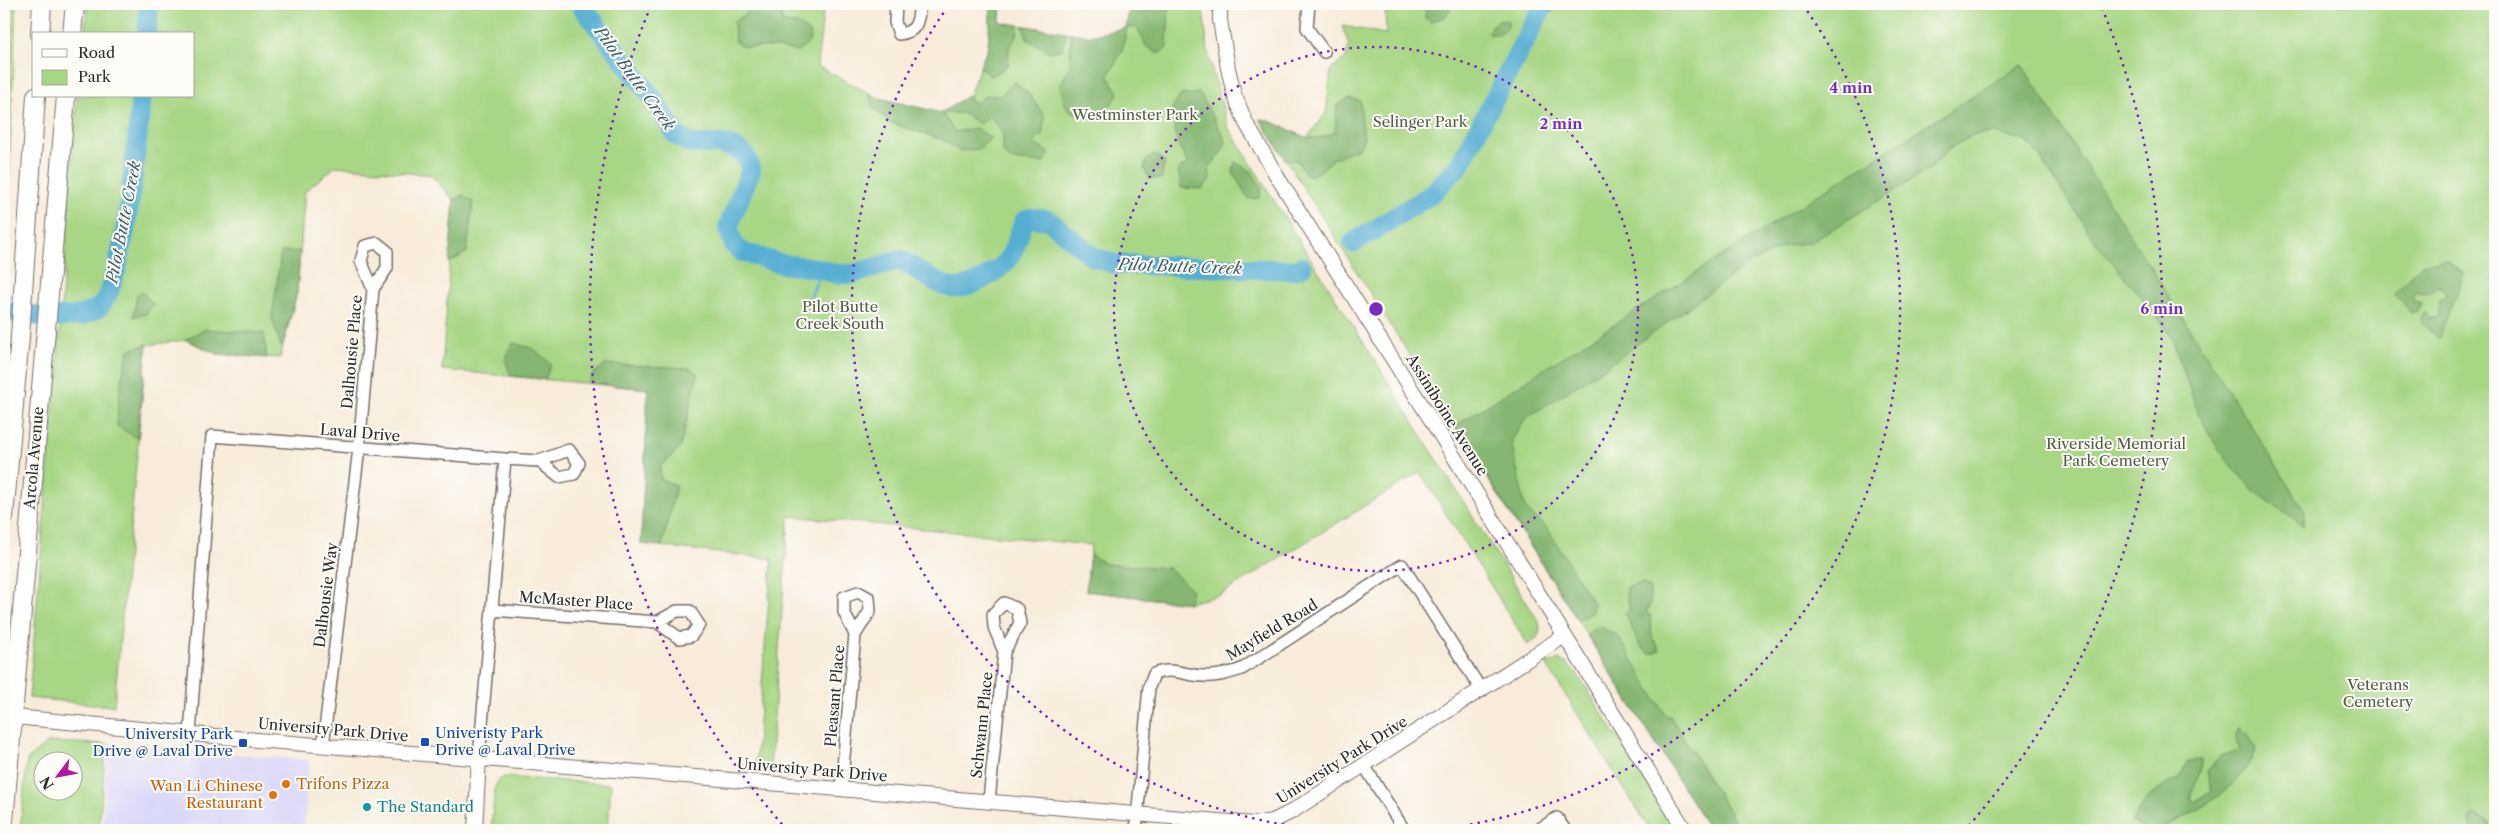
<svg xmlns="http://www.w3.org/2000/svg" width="2499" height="834" font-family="'Libre Caslon Text',serif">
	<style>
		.built { fill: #d9d7f8 }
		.green { fill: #a7d684; stroke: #698058; fill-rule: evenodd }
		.forest { fill: #85b772; stroke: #58714e }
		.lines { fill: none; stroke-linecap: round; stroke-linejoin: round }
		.stream { stroke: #56aed3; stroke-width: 3 }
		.river { stroke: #56aed3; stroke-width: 20 }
		.minor-casing { stroke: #736e68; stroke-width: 14 }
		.tertiary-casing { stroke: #736e68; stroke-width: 16 }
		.primary-casing { stroke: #736e68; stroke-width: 20 }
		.minor { stroke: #fff; stroke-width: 11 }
		.tertiary { stroke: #fff; stroke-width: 14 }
		.primary { stroke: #fff; stroke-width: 18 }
		.ring { fill: none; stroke: #7b2cbf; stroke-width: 2.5; stroke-dasharray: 2.5 5 }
		.transit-dot { fill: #1a4fb4; stroke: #fdfcf7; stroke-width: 2 }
		.food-dot { fill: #e8710a; stroke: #fdfcf7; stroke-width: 2 }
		.culture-dot { fill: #0f9aa8; stroke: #fdfcf7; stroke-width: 2 }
		.labels { text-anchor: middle; stroke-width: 4; stroke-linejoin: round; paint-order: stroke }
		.park-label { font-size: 15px; fill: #505e46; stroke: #fdfcf7 }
		.street-label { font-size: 15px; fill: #2b2b2b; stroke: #fdfcf7 }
		.transit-label { font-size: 15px; fill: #164399; stroke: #fdfcf7; text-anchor: start }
		.food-label { font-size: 15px; fill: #c56008; stroke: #fdfcf7; text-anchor: start }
		.culture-label { font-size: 15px; fill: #0d838f; stroke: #fdfcf7; text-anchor: start }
		.water-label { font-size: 16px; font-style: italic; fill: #3c5f6e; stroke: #fdfcf7 }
		.centre { fill: #7b2cbf; stroke: #fdfcf7; stroke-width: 2.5 }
		.ring-label { font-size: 15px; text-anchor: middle; font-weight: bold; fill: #7b2cbf; stroke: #fdfcf7; stroke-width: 4; stroke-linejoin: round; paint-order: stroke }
	</style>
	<rect width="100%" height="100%" fill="#fdfcf7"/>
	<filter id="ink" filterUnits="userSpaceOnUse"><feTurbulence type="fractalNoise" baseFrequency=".02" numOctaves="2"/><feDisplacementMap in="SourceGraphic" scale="10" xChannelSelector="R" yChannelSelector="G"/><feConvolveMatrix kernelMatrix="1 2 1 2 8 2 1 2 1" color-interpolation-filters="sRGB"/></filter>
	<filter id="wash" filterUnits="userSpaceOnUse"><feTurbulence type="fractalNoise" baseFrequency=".0096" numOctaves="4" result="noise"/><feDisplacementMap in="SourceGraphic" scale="20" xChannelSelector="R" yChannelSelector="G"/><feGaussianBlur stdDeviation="1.12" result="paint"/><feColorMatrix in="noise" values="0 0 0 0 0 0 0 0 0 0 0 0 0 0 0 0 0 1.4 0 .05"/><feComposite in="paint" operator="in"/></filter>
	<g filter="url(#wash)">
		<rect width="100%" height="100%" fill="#f8ebd9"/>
		<path class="built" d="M108,744L309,760L304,830H102Z"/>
		<path class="green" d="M4,4H16L4,327Z
			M88,4H709L796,10L798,4H824L817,66L879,98L941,113L969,95L988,47L991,4H1001L1000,22L1089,36L1126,28L1130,4H1202L1209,58L1228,127L1539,622C1542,634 1538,638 1528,645L1420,472L1220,595L1188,603L1086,591L1091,545L789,516L770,771L755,770L772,559L641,544L648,389L442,370L454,200L431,175L336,166L305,191L297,293L280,358L217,354L186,340L147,345L114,706L29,698L57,363L77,96H194V34H84Z
			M1385,4H2495V830H1710L1260,119L1268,120L1307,138L1326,113L1331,69L1346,58L1349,45L1342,26L1386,34Z
			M1558,660L1566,663L1578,675L1676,830H1650L1546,664Z
			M48,742L106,744L99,830H20L27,760ZM42,762H72V792H42Z
			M504,777L611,784L608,830H491L495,786L498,781Z"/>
		<path class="forest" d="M991,4H1001L999,22L1017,25L1018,32L1009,49L1008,65L991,77L980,67L988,47Z
			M1130,4H1169L1167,48L1158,54L1146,46L1137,27L1127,28L1122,51L1108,76L1118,93C1108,115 1088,122 1067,109L1060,87L1070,65L1071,33L1089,36L1126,28Z
			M1426,4H1454L1445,17L1431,22L1425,18Z
			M754,7L779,9L783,23L797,24L811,33L809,42L798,52L778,47H744L735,42L734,22Z
			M1499,20L1508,21V27L1499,35L1489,34L1491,26Z
			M1023,26L1066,32L1062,49L1050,52L1028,40Z
			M2022,65L2305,511L2303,525L2253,490L2218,449L2198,413L2172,338L2157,316L2096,243L2040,157L2026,141L1995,133L1973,135L1952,147L1931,168L1812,242L1785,246L1751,262L1606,367L1526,418L1512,440V446L1525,508L1547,528L1593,603L1592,612L1578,620L1455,426Z
			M1015,82L1029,94L1045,117L1042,135L1034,143L1050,154L1043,163L1010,160L1003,152V134L990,116L980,124L962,113H942L955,132L976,128L991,138L979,149L959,151L943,140L891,123L873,108L869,93L879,98L941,113L969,95V101L977,103L986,95L1000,96Z
			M1200,93L1226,141L1222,151L1209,169L1210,179L1202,189L1181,188L1178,169L1188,164L1177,142L1172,109L1181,95Z
			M1349,98L1360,101L1364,138L1359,148L1332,159L1322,170L1311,176L1305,173L1298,161L1285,159L1260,119C1290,124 1303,149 1335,132L1337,105Z
			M1156,154L1165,162L1161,179L1149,178L1144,168L1147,159Z
			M1235,162L1251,171L1262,188L1259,198L1249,199L1233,173Z
			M463,195L473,202L467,252L449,263L454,200Z
			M300,251L297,293L281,347L272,318L281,252Z
			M2446,260L2464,274L2438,339L2420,322L2422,315L2427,312L2429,319L2439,317V300L2447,294L2440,286C2431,294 2427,294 2416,291L2412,300L2421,303L2417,311L2411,313L2394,294L2422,264Z
			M142,292L154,304L146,314L133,317L137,295Z
			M205,329L264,333L267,358L217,354L186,339Z
			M513,343L534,349L551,364L545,379L511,376L505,359Z
			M147,344V345L137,438L117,426C118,399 121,375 129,350Z
			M606,364L689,368L698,374L680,448L660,467L661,479L676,486L662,546L641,544L648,389L589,383L593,374Z
			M1090,554L1105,564L1169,568L1192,590L1188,603L1086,591Z
			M1642,583L1650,588V605L1646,612L1650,615L1652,637L1660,650L1650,654L1640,646L1625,613L1630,609L1626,594L1627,587Z
			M1599,626L1618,636L1666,716H1670L1741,830H1710L1587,634Z
			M2238,728L2247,732L2256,749C2243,784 2206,807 2174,822C2168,825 2162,829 2156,830C2147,832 2138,826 2131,822C2143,801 2156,786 2179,779L2188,761L2201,760C2202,774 2193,785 2190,798L2193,802L2212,792L2207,771L2221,756L2240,750L2236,736Z
			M2473,814L2487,821L2492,830H2471L2469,820Z"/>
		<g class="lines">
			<path class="stream" d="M811,296L819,276L831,272
				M82,325L84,314"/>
			<path class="river" d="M580,4L655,101L676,135L691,144H719L734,147L746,156L751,170L728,227L734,245L742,252L782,264L816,268L837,274H853L900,260C918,268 933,284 952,288C969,290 996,273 1007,261C1015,251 1019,233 1024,221L1032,218L1049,220L1093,257L1114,264L1294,270L1302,267
				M147,34L149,4
				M1353,243L1429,196L1459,166L1540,12L1547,4
				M4,312C32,314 73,324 98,308C125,291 138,132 141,96"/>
		</g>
	</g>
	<g filter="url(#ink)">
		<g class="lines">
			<defs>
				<path id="minor" d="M896,4L895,22L899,34C918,32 918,21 920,4
					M1309,4L1307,28L1324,52
					M505,459L539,461L569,450L579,463L574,474L559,477L539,461
					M492,610L657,622L679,638L691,636L699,625L690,611H677L657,622
					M190,734L212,436L505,459L479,758
					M323,746L359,448L373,289L387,268V251L377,243L365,246L361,261L373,289
					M1364,765L1404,830
					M841,789L855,635L870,611L869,598L858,592L844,597V612L855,635
					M989,801L1004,652L1020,623L1017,609L1004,603L993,614L994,627L1004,652
					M1136,830L1149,687L1154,674C1171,666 1186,676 1204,676C1217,677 1229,673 1242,669L1402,565L1482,691
					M1538,830L1557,818L1565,830"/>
				<path id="tertiary" d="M1220,4V20L1228,68L1234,94L1246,123L1278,178L1433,423L1685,830
					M4,716L246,739L1254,824L1273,821L1291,812L1564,636
					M475,830L479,758"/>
				<path id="primary" d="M40,34L42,4
					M72,34L75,4
					M4,517L20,337L36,96
					M4,821L66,96"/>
			</defs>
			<use href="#minor" class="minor-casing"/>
			<use href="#tertiary" class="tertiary-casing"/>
			<use href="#primary" class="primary-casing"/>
			<use href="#minor" class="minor"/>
			<use href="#tertiary" class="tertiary"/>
			<use href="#primary" class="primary"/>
		</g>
	</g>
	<g class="ring">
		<circle cx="1376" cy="309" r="262"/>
		<path d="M1321 830A524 524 0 0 1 949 5M1803 5A524 524 0 0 1 1431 830"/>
		<path d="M787 830A786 786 0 0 1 650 8M2102 8A786 786 0 0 1 1965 830"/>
	</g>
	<g class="transit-dot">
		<rect x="420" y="737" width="10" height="10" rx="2.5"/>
		<rect x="238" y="738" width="10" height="10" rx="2.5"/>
	</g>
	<g class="food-dot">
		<circle cx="286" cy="784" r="5"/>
		<circle cx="273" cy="795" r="5"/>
	</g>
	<circle class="culture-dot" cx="367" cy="807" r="5"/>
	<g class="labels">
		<g class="park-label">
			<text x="1135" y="120">Westminster Park</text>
			<text x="1420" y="127">Selinger Park</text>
			<text x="840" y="312">Pilot Butte<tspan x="840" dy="17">Creek South</tspan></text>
			<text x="2116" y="449">Riverside Memorial<tspan x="2116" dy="17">Park Cemetery</tspan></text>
			<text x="2378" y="690">Veterans<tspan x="2378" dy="17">Cemetery</tspan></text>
		</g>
		<g class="street-label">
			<text transform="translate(352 352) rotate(-85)" y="5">Dalhousie Place</text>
			<text transform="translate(1447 415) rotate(58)" y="5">Assiniboine Avenue</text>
			<text transform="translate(360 433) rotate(5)" y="5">Laval Drive</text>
			<text transform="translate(34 458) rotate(-85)" y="5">Arcola Avenue</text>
			<text transform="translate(326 595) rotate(-83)" y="5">Dalhousie Way</text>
			<text transform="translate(576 601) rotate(4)" y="5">McMaster Place</text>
			<text transform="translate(1272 630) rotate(-31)" y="5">Mayfield Road</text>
			<text transform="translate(835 696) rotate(-85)" y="5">Pleasant Place</text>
			<text transform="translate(982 725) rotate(-84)" y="5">Schwann Place</text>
			<text transform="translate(333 730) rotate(5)" y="5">University Park Drive</text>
			<text transform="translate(1342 760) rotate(-32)" y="5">University Park Drive</text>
			<text transform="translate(812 770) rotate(5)" y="5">University Park Drive</text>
		</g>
		<g class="transit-label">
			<text x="435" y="738">Univeristy Park<tspan x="435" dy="17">Drive @ Laval Drive</tspan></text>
			<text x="233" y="739" text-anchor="end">University Park<tspan x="233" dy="17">Drive @ Laval Drive</tspan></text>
		</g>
		<g class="food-label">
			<text x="296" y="789">Trifons Pizza</text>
			<text x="263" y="791" text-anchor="end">Wan Li Chinese<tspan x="263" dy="17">Restaurant</tspan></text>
		</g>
		<g class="culture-label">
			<text x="377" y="812">The Standard</text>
		</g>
		<g class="water-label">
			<text transform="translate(635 78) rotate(54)" y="6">Pilot Butte Creek</text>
			<text transform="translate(123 222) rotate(-79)" y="6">Pilot Butte Creek</text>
			<text transform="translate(1180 266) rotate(2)" y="6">Pilot Butte Creek</text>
		</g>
	</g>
	<circle cx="1376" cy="309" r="8" class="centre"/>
	<g class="ring-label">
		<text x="1851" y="93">4 min</text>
		<text x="1561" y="129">2 min</text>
		<text x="2162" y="314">6 min</text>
	</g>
	<rect width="2499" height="834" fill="none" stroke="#fdfcf7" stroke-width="20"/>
	<rect x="32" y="32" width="162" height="65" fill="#fdfcf7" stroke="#a9a8a5"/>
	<rect x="42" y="49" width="25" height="8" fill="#ffffff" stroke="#a9a8a5"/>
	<text x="78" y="58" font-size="15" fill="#2b2b2b">Road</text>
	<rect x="42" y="70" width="25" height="15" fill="#a7d684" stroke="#a9a8a5"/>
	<text x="78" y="82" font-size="15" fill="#2b2b2b">Park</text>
	<g transform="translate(58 776) rotate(238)"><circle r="24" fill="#fdfcf7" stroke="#a9a8a5"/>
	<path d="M0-4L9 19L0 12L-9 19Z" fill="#b5179e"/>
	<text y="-8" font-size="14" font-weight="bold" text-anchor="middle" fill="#2b2b2b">N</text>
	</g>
</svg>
